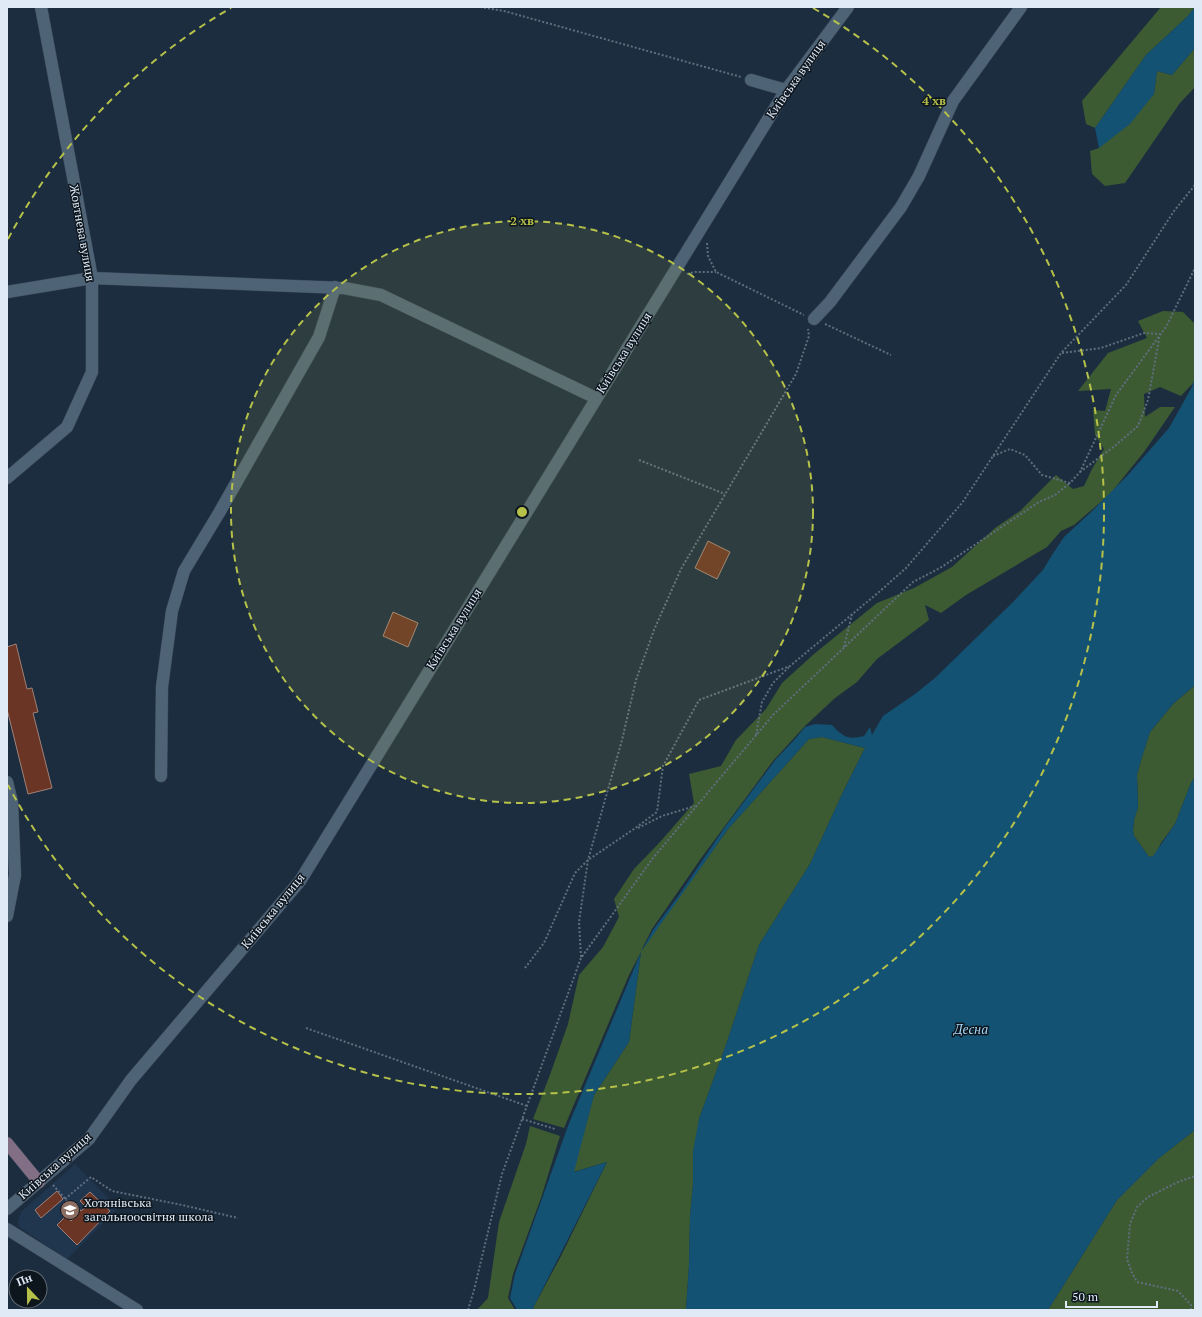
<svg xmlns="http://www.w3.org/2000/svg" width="1202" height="1317" font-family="'PT Serif',serif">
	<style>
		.built { fill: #20364e }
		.green { fill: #3c5b32 }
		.water { fill: #145273 }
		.building { fill: #6a3524; stroke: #a08178 }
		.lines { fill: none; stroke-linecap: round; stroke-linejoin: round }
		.street-casing { stroke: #394858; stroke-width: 13 }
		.secondary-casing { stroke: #394858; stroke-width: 13 }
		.path { stroke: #5f6e7e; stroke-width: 2; stroke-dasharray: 2 2; stroke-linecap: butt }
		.street { stroke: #4f6377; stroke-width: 12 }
		.secondary { stroke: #826e85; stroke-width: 12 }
		.ring { fill: none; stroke: #b6c149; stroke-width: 2; stroke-dasharray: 7 5 }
		.labels { text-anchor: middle; stroke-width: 3; stroke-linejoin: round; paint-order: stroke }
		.street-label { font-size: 12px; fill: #dfeaf6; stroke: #0d151d }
		.poi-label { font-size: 12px; fill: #dfeaf6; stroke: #0d151d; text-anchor: start }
		.water-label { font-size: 13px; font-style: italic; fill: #a5d5f5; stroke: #0d151d }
		.centre { fill: #b6c149; stroke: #0d151d; stroke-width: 2 }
		.ring-label { font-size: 12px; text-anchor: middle; font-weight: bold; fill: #b6c149; stroke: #0d151d; stroke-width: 3; stroke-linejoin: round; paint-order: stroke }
	</style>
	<rect width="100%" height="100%" fill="#1c2d3f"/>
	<path class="built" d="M75,1164L118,1208L67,1259L19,1227L18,1221L21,1212Z"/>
	<path class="green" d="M1161,7H1195L1187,17L1146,55L1095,128L1086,124L1082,101Z
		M1195,48V87L1180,103L1125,183L1105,186L1092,174L1090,151L1099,148L1154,94L1157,71L1172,75Z
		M1163,311L1183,312L1195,324V381L1181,396L1160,387L1144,394L1145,417L1160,407H1175L1144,452L1110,494L1074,525L1061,531L1047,547L966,595L941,613L925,605L929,620L877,659L857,682L835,698L805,726L773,761L702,857L652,929L641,951L728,829L809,739L822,737L865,748L844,790L810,864L759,945L726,1045L699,1119L690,1217L689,1265L686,1310H535L533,1308L561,1256L607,1162L573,1172L594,1095L629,1042L641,952L629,975L564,1128L533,1119L551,1072L568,1024L579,975L603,947L619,917L614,899L634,869L660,842L694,803L689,774L721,766L736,740L766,709L782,683L814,654L877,603L914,588L952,567L995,528L1020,511L1056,475L1073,489L1084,486L1092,469L1104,449L1095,435L1093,410L1105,411L1111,389L1078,391L1108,353L1147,338L1138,321Z
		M1195,685V777L1191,783L1175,824L1161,843L1156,853L1153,856L1149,857L1134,836L1133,830L1134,820L1138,807L1137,775L1141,760L1150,732L1173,704Z
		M530,1126L560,1136L541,1198L513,1274L508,1298L515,1310H477L488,1298L499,1222L526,1144Z
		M1195,1130V1310H1048L1117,1200L1159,1158Z"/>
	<path class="water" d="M1195,7V48L1172,75L1157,71L1154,94L1130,124L1099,148L1095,128L1146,55L1187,17Z
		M1195,376V685L1173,704L1150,732L1141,760L1137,775L1138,807L1134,820L1133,830L1134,836L1149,857L1153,856L1175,824L1191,783L1195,777V1130L1159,1158L1117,1200L1048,1310H686L689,1265L690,1217L693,1184V1151L699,1119L726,1045L759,945L810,864L844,790L865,748L822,737L809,739L728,829L641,952L629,1042L594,1095L574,1172L607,1162L533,1308L535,1310H517L510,1298L515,1274L568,1126L641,952L653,930L679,895L725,827L776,759L795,739L805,727L815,724L832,725C843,737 848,740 864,736L870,727L872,735L883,716L915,694L935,678L1014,601L1043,570L1052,555L1064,537L1089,514L1127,476L1169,428L1192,387Z"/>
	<path class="building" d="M708,541L730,552L717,579L695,568Z
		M393,612L418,623L408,647L383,636Z
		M16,644L27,689L32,688L38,712L33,713L52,788L28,794L7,709V647Z
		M57,1191L63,1199L41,1218L35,1210Z
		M90,1192L110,1211L77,1245L57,1225L66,1216L71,1221L76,1216L72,1213L78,1207L81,1211L86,1207L80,1201Z"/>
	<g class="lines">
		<defs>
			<path id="street" d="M751,80L786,90
				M7,292L92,278L344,288L381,295L596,398
				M814,319L830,302L901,207L919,176L953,101L1021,7
				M7,478L67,427L92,372V278L41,7
				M161,776L162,687L172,611L184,571L219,513L319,337L335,287
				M7,782L12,802L15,875L7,916
				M7,1209L89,1139L131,1080L300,881L786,90L848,7
				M7,1229L137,1310"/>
			<path id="secondary" d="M7,1143L39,1182"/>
		</defs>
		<use href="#street" class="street-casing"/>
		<use href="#secondary" class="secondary-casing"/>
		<path class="path" d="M480,7L504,11L741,77
			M707,243L708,256L716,272L804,315
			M687,274L695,272H716
			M825,324L891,355
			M1062,353L1101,348L1144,333L1160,334L1148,400L1138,426L1116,445L1080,472
			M993,456L1010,449L1025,455L1042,475L1070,483L1080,472L1116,395L1166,327L1195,268
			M639,460L725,494
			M844,647L852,614
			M756,735L762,702L773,683L789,667
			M638,828L662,816L695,806
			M581,957L579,922L588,860L622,740L636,680L654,630L681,569L796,374L809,336L808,329
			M525,968L544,943L575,873L588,860L634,829L657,812L663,766L699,700L790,666L879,592L906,568L962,503L1061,353L1126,285L1174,211L1195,185
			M306,1028L527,1106
			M522,1119L555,1129
			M53,1185L75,1210
			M65,1199L91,1177L112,1191L182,1205L238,1218
			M468,1310L474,1290L502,1174L581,958L653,858L773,715L913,582L940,568L1039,502L1055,495L1070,483
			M1191,1310V1305L1178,1291L1137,1282L1132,1273L1127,1259L1130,1224L1137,1207L1148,1197L1178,1182L1195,1176"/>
		<use href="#street" class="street"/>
		<use href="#secondary" class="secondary"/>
	</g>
	<circle cx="522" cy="512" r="291" fill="#b6c149" fill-opacity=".12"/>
	<g class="ring">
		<circle cx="522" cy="512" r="291"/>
		<path d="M8 239A582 582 0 0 1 231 8M813 8A582 582 0 1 1 8 785"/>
	</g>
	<defs>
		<symbol id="school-disc" viewBox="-11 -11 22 22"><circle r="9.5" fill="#8d6e63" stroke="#0d151d"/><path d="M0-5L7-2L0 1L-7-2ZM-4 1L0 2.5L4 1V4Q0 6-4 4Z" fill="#fff"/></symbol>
	</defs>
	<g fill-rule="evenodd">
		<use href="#school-disc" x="59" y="1199" width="22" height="22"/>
	</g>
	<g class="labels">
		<g class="street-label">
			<text transform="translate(796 79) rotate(-55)" y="4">Київська вулиця</text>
			<text transform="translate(82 233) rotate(80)" y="4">Жовтнева вулиця</text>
			<text transform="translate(624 353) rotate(-58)" y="4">Київська вулиця</text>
			<text transform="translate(454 629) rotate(-58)" y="4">Київська вулиця</text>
			<text transform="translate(273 911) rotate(-51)" y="4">Київська вулиця</text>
			<text transform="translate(55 1166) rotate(-42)" y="4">Київська вулиця</text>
		</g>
		<g class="poi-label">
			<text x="84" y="1207">Хотянівська<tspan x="84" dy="14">загальноосвітня школа</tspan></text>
		</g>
		<g class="water-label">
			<text x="971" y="1034">Десна</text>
		</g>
	</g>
	<circle cx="522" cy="512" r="6" class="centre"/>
	<g class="ring-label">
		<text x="934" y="105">4 хв</text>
		<text x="522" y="225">2 хв</text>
	</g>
	<rect width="1202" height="1317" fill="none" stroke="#dfeaf6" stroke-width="16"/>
	<g transform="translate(28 1289) rotate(338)"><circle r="19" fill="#0d151d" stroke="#616a74"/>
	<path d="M0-3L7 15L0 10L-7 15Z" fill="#b6c149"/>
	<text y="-6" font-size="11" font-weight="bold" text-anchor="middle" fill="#dfeaf6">Пн</text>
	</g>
	<path d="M1066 1301v6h91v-6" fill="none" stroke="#dfeaf6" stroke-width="2"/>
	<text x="1072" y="1301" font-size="12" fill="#dfeaf6" stroke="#0d151d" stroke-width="3" paint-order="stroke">50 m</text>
</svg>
